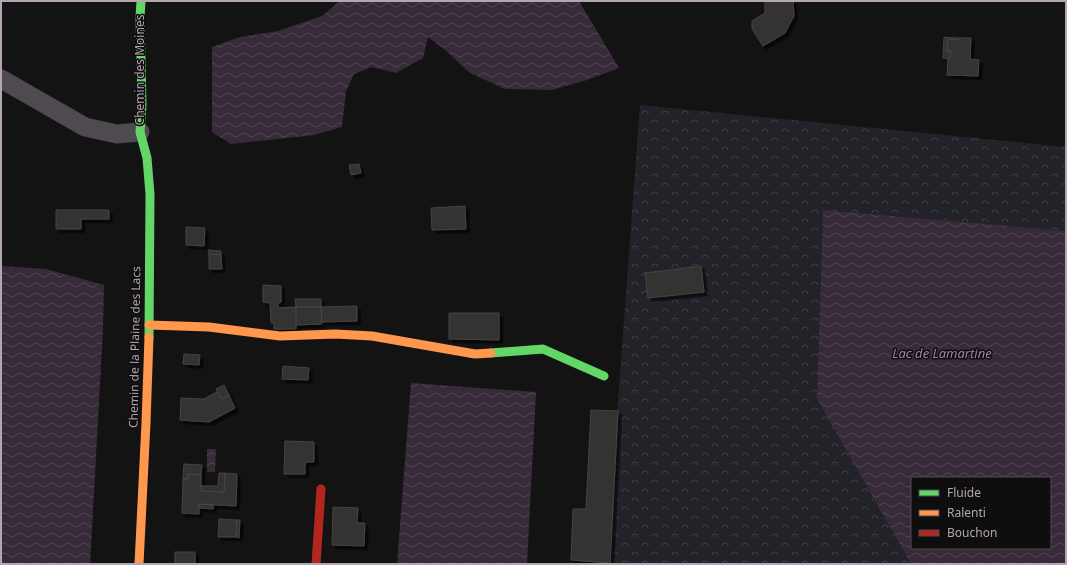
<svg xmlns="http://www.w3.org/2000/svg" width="1067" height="565" font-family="'Noto Sans',sans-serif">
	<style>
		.park { fill: url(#park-crowns) }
		.water { fill: url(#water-waves); fill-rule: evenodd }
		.building { fill: #343233; stroke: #474246; filter: url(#shadow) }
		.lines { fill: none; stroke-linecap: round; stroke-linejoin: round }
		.street { stroke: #4f4a4f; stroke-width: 19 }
		.fast { stroke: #63d668; stroke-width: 9 }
		.slow { stroke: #ff974d; stroke-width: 9 }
		.jam { stroke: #b3261e; stroke-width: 9 }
		.labels { text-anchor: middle; stroke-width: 3; stroke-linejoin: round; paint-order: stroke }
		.street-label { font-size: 12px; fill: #b5a4b3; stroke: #0f0e0e }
		.water-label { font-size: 13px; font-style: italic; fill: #aa7bb0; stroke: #0f0e0e }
	</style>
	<defs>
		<pattern id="park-crowns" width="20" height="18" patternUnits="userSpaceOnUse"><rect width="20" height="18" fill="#212329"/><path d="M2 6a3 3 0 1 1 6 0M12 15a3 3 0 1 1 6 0" fill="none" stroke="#3f4046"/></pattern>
		<pattern id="water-waves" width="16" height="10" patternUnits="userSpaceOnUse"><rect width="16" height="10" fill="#372a39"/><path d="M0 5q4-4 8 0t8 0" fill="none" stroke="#524653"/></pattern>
		<filter id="shadow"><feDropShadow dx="3.5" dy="3.5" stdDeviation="0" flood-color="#0009"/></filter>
	</defs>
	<rect width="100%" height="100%" fill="#131313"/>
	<path class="park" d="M640,105L1066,147V231L823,210L817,399L911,564H606Z"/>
	<path class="water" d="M340,1H579L619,68L587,80L552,90L505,89L470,73L444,49L428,37L423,58L396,73L372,67L354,74L346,91L342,127L314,135L231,144L212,132V47L240,37L278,31L322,16Z
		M823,210L1066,231V564H911L817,399ZM912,478H1050V548H912Z
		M1,266L46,269L104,285L103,330L90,564H1Z
		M411,383L536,392L527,564H397Z
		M207,449H216L215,472H207Z"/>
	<path class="building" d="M765,1H793L794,16L785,33L763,46L752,29V21L765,13Z
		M944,37L958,38V40L948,39L947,51H951L950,59L943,58Z
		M958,38H971L970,59L979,60L978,76L947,75L948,58L950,59L951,51H947L948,39L958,40Z
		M359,164L361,173L351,175L349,165Z
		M465,206L466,229L432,230L431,208Z
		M56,210H109V219H81V229H56Z
		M186,227L205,228L204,246L186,245Z
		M208,250L221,251V255L209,254Z
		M209,254L221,255L222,269H209Z
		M701,266L704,292L648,298L645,273Z
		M263,285L281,286V302L278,303V308L296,307V329H274V323H271L270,303L263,302Z
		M295,299H321V307H296Z
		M357,306V321L322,322L321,307Z
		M296,307H321L322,324L296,325Z
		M449,313H499V340L449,339Z
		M184,354L200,355L199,365L183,364Z
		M283,366L309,368L308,380L282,379Z
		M224,385L229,395L221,399L216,389Z
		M217,392L221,399L229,395L235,408L209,422L180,420L181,398L204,399Z
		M591,410L618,411L610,563L571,560L573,509H586Z
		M285,441L314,442V462H305V474H284Z
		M184,464L202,465L201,475L188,474V479H183Z
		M219,473H225L224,492L201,491V486H218Z
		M225,473L237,474L236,506L199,504V514L182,513L183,479H188V474L201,475V491L224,492Z
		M199,504L213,505V509L199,508Z
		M333,507L358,508L357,523H365L364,546L332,545Z
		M219,519L237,520L236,537H218Z
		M237,520H240L239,538L236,537Z
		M175,552H195V564H175Z"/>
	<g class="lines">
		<path class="street" d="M1,79L85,127L117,134L140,132"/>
		<path class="fast" d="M141,1L140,17L142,105L140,132L147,158L150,194L149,337
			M491,353L543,349L604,376"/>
		<path class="slow" d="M149,325L209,327L280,336L335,334L372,336L475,354L491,353
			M139,564L146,423L149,337"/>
		<path class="jam" d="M316,564L321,489"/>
	</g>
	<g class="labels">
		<g class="street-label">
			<text transform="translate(140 70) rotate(-90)" y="4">Chemin des Moines</text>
			<text transform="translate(135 347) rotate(-89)" y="4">Chemin de la Plaine des Lacs</text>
		</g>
		<g class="water-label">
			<text x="942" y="358">Lac de Lamartine</text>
		</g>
	</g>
	<rect width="1067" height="565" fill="none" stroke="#b5a4b3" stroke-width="4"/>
	<rect x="911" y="477" width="140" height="72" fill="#0f0e0e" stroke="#514a50"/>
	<rect x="919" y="490" width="20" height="6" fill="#63d668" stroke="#514a50"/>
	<text x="947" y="497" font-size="12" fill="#b5a4b3">Fluide</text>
	<rect x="919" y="510" width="20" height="6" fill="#ff974d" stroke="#514a50"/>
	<text x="947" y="517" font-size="12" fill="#b5a4b3">Ralenti</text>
	<rect x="919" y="530" width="20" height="6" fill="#b3261e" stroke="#514a50"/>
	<text x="947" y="537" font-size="12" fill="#b5a4b3">Bouchon</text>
</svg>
